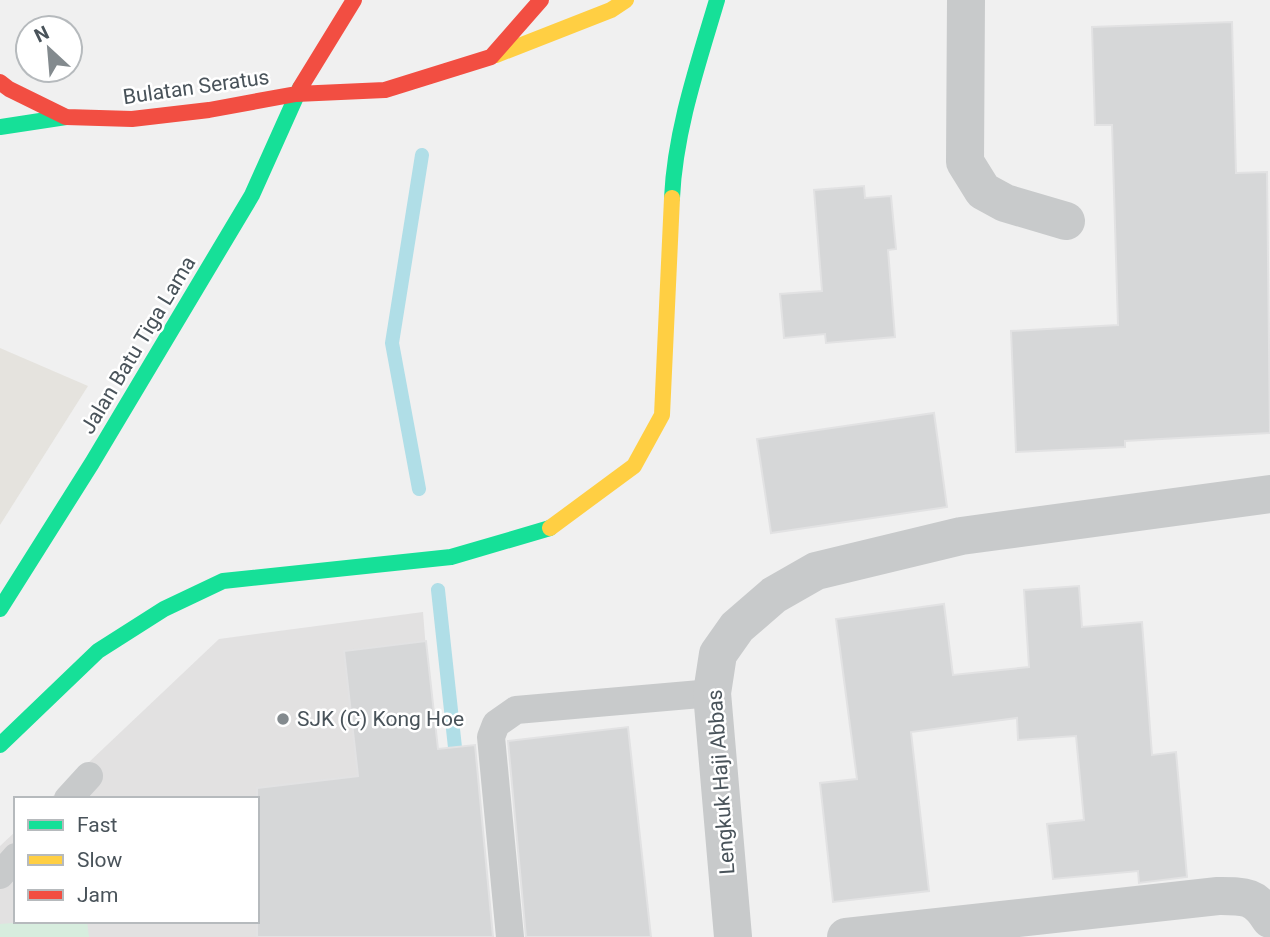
<svg xmlns="http://www.w3.org/2000/svg" width="1270" height="937" font-family="Roboto,sans-serif">
	<style>
		.commercial { fill: #e5e3de }
		.education { fill: #e2e1e1 }
		.green { fill: #d7edde }
		.lines { fill: none; stroke-linecap: round; stroke-linejoin: round }
		.stream { stroke: #b0dee7; stroke-width: 14 }
		.building { fill: #d6d7d8; stroke: #e2e2e3; stroke-width: 2 }
		.lane { stroke: #c8cacb; stroke-width: 28 }
		.street { stroke: #c8cacb; stroke-width: 38 }
		.fast { stroke: #16e098; stroke-width: 16 }
		.slow { stroke: #ffcf43; stroke-width: 16 }
		.jam { stroke: #f24e42; stroke-width: 16 }
		.poi-dot { fill: #838a8e; stroke: #fff; stroke-width: 2.5 }
		.labels { text-anchor: middle; stroke-width: 5; stroke-linejoin: round; paint-order: stroke }
		.street-label { font-size: 21px; fill: #49535a; stroke: #fff }
		.poi-label { font-size: 21px; fill: #49535a; stroke: #fff; text-anchor: start }
	</style>
	<rect width="100%" height="100%" fill="#f0f0f0"/>
	<path class="commercial" d="M0,348L88,386L0,525Z"/>
	<path class="education" d="M423,612L449,937H0V846L16,831V921H257V799H50L219,639Z"/>
	<path class="green" d="M38,921H87L89,937H0V924Z"/>
	<g class="lines">
		<path class="stream" d="M419,489L392,343L422,155
			M438,590L457,766"/>
	</g>
	<path class="building" d="M1232,22L1236,173L1267,172L1270,433L1125,441V447L1016,452L1011,331L1118,325L1112,125H1095L1092,27Z
		M864,186L865,198L891,196L896,249L888,250L895,337L826,343L825,334L784,338L780,294L822,291L814,190Z
		M934,413L947,507L771,533L757,439Z
		M1079,586L1082,627L1142,622L1152,755L1176,752L1187,877L1139,883L1138,871L1053,879L1047,824L1084,820L1076,736L1018,740L1017,718L911,732L929,891L833,902L820,783L857,779L836,619L944,604L953,675L1029,667L1024,590Z
		M426,641L438,749L475,745L493,937H257V788L358,776L344,651Z
		M628,727L651,937H526L508,741Z"/>
	<g class="lines">
		<path class="lane" d="M68,799L89,776
			M0,875L16,857
			M510,937L491,737L496,724L516,710L712,693"/>
		<path class="street" d="M966,0L965,162L983,191L1005,203L1066,221
			M733,937L712,693L718,654L737,627L774,595L816,571L961,536L1270,494
			M846,937L1218,896C1244,896 1255,895 1270,919"/>
		<path class="fast" d="M0,127L66,117
			M672,198C675,131 698,64 717,0
			M0,609L92,463L252,195L300,88
			M0,745L98,651L164,609L223,581L451,557L550,528"/>
		<path class="slow" d="M496,55L611,10L626,0
			M550,528L634,466L662,415L672,198"/>
		<path class="jam" d="M0,82L9,89L66,117L132,119L209,110L296,94L385,90L491,57L541,0
			M300,88L354,0"/>
	</g>
	<circle class="poi-dot" cx="283" cy="719" r="7"/>
	<g class="labels">
		<g class="street-label">
			<text transform="translate(196 87) rotate(-8)" y="7">Bulatan Seratus</text>
			<text transform="translate(138 345) rotate(-59)" y="7">Jalan Batu Tiga Lama</text>
			<text transform="translate(721 782) rotate(-94)" y="7">Lengkuk Haji Abbas</text>
		</g>
		<g class="poi-label">
			<text x="297" y="726">SJK (C) Kong Hoe</text>
		</g>
	</g>
	<rect x="14" y="797" width="245" height="126" fill="#ffffff" stroke="#b6babd" stroke-width="2"/>
	<rect x="28" y="820" width="35" height="10" fill="#16e098" stroke="#b6babd" stroke-width="2"/>
	<text x="77" y="832" font-size="21" fill="#49535a">Fast</text>
	<rect x="28" y="855" width="35" height="10" fill="#ffcf43" stroke="#b6babd" stroke-width="2"/>
	<text x="77" y="867" font-size="21" fill="#49535a">Slow</text>
	<rect x="28" y="890" width="35" height="10" fill="#f24e42" stroke="#b6babd" stroke-width="2"/>
	<text x="77" y="902" font-size="21" fill="#49535a">Jam</text>
	<g transform="translate(49 49) rotate(334)"><circle r="33" fill="#ffffff" stroke="#b6babd" stroke-width="2"/>
	<path d="M0-5L12 26L0 18L-12 26Z" fill="#838a8e"/>
	<text y="-10" font-size="19" font-weight="bold" text-anchor="middle" fill="#49535a">N</text>
	</g>
</svg>
